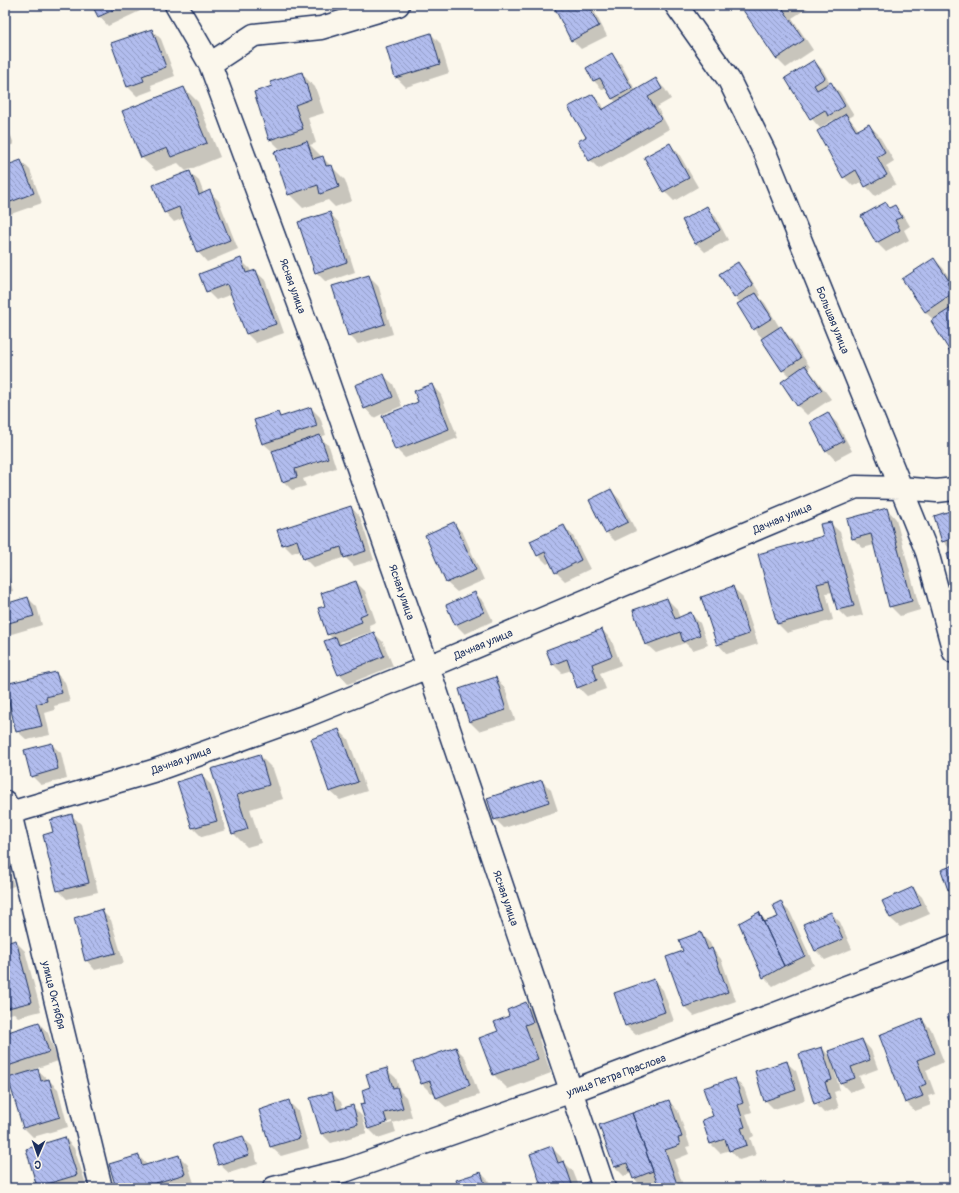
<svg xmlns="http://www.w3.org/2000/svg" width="959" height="1193" font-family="Pangolin,sans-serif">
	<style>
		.shadow { fill: #0003; fill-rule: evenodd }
		.building { fill: url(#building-back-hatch); stroke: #1b2f5e }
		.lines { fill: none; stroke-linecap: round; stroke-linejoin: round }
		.minor-casing { stroke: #1b2f5e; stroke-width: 25 }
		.minor { stroke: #fbf7ec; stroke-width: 22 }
		.labels { text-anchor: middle; stroke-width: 3.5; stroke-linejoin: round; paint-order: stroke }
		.street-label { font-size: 11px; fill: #1b2f5e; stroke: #fbf7ec }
	</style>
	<defs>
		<pattern id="building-back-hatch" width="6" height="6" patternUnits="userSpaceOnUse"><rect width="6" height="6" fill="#b2bdee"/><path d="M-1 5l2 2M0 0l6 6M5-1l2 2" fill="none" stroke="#909ac4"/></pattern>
	</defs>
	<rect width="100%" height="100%" fill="#fbf7ec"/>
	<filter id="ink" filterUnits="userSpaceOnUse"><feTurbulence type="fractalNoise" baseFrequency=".025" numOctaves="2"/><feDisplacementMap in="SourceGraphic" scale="8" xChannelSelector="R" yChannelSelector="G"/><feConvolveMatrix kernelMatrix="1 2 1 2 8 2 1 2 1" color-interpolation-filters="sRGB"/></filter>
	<g filter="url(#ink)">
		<path class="shadow" d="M93,5H137L140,11L108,26L99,16Z
			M554,5H591L607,36L581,49L572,40Z
			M744,5H812L792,18L813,50L786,68L777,59L744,10L747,8Z
			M152,30L161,39L175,76L151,85L153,90L137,96L128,87L113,44Z
			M431,34L440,43L449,73L406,87L396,77Z
			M612,54L621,64L636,91L656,80L665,89L671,99L657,107L669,129L599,169L590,160L587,138L592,95L602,104L604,109L616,102L613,99L607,88L603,90L594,81L587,68Z
			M814,61L823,70L830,83L840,92L854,115L849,118L855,125L859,131L869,125L878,134L894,161L886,166L896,184L875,196L866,186L863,181L853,186L844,177L835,122L833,120L820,128L811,118Z
			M301,73L315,87L324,113L308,118L316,143L310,145L345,180L352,201L335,207L328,200L303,208L289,194L282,151L270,139L273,87Z
			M184,88L198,102L220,157L186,171L178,163L156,171L142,158Z
			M5,121L14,144L5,148Z
			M670,144L679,154L698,187L674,201L664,191L645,158Z
			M21,161L30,170L42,203L11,214L5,209V167Z
			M189,172L199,181L204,194L210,192L219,201L238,249L207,262L198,252L184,218L174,222L165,212Z
			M885,203L891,209L895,206L904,216L910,226L904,230L909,240L886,252L877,243L862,216Z
			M707,208L716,217L728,240L705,252L696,243Z
			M330,213L339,223L355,272L326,282L316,272Z
			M240,259L250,269L251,273L255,271L265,280L284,333L256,343L247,334L232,294L216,300L207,291Z
			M934,259L943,268L954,285V356L934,320L925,312Z
			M738,263L747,273L761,295L759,297L765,303L780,328L790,337L810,367L808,369L814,376L831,399L807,415L798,406L782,382L790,377L783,370L763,339L754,329L739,305L741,303L735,297Z
			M369,276L378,285L393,334L358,344L349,335Z
			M383,375L393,384L402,406L383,414L384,416L419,402L432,385L441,395L458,438L405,458L396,449L382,414L374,418L365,408Z
			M311,408L320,417L326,435L320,437L329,446L336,468L303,479L306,486L292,490L283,481L273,452L263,443L278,413L282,418Z
			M828,414L837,423L852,451L835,460L826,450L811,422Z
			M611,490L620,500L636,531L615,541L606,532Z
			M351,507L360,517L374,560L354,566L345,557L314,568L304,558L302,550L292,553L283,544Z
			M887,509L896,519L920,610L900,616L890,606L874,545L863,548L853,539Z
			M949,512L954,517V550L952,551L943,541Z
			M830,523L840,532L863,615L847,619L838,610L833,592L826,593L833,620L787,633L778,624L759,555L825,537Z
			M454,524L463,533L484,580L457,592L447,583L426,536Z
			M564,526L573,536L590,569L565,581L556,572L551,562L547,564L538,555Z
			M5,564L13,591L5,593Z
			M356,582L365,591L376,622L369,625L371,632L340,642L343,645L374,633L383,642L393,666L348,684L339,674L333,639L328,634L326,607Z
			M732,587L742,596L758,644L727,654L718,644Z
			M475,593L484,602L493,621L465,634L456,625Z
			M28,598L37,607L42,625L5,636V605Z
			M667,599L676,608L680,618L691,614L700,623L708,645L693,650L685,643L656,653L646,644Z
			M602,630L611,639L621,665L600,673L606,689L587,696L578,687L572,670L562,673L553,664Z
			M56,673L65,682L70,702L54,706L55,710L45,713L50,735L27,740L17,731Z
			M496,678L505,688L515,720L479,731L470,722L460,690Z
			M339,730L348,739L367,791L340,800L330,791Z
			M51,744L61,753L67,779L41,785L32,776Z
			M259,755L273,769L283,799L250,809L261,843L247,847L233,833L213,770Z
			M202,776L211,785L226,830L202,837L193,828L178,783Z
			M542,781L551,790L558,811L504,828L495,819Z
			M71,815L81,824L98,892L67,899L58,890L54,833Z
			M5,857L14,886L5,889Z
			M954,866V894L949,889Z
			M913,888L922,897L930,914L900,927L890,918Z
			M780,903L790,912L814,965L773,986L764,977L759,913L767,922L780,918Z
			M102,911L111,920L124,963L95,970L86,960Z
			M831,913L840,922L852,949L825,960L816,951L804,925Z
			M701,934L710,943L713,950L721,959L736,1001L694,1016L685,1007L667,958L684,952Z
			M15,941L25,951L41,1011L18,1017L14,1013L5,1015V944Z
			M654,980L663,990L674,1021L636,1035L626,1026L615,994Z
			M525,1004L539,1017L546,1036L539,1039L551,1073L508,1089L494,1075L481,1038L499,1032L510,1017Z
			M922,1020L931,1029L944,1062L926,1070L935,1094L928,1096L931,1105L915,1111L906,1102Z
			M39,1023L48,1033L58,1061L32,1070V1072L38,1070L58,1089L68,1127L33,1137L23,1127L12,1078L5,1071V1034Z
			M862,1040L871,1050L878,1069L859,1076L863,1087L850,1092L841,1083L837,1073H835L840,1090L834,1092L839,1108L824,1113L815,1103L822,1048L832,1059Z
			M456,1048L465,1057L479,1095L446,1107L436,1098L434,1092L431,1093L422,1084L414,1063Z
			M786,1062L796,1071L805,1100L774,1109L765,1100Z
			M386,1069L396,1078L400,1091L406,1097L412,1117L393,1123L396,1132L378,1138L368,1128L367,1103L371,1088ZM392,1121V1123L373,1128V1126Z
			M734,1079L744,1088L752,1112L746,1114L754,1136L750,1138L756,1155L739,1160L730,1150L720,1153L711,1144L703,1120L714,1117Z
			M332,1093L341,1102L343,1109L352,1106L362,1116L367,1133L331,1143L322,1134L312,1099Z
			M669,1101L678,1111L690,1146L686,1147L689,1154L674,1160L684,1188H660L658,1182L643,1188L634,1178L632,1173L624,1176L615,1167Z
			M289,1102L298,1111L309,1148L281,1156L271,1147L260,1110Z
			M242,1137L252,1146L258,1164L229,1173L219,1164Z
			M65,1138L74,1148L86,1184L73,1188H40L38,1186Z
			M552,1148L561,1157L563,1162H564L573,1171L579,1186L590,1182L595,1188H543Z
			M139,1156L148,1166L179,1156L188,1165L194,1183L179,1188H117Z
			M481,1173L490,1182L492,1188H460Z"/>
		<path class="building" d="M92,5H124L98,17Z
			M553,5H588L599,26L571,41Z
			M750,5H789L783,9L804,40L776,59L743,10Z
			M152,29L166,67L142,76L144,81L127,87L111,43Z
			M431,33L440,64L395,78L386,47Z
			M612,53L632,88L612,99L600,78L593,81L586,68Z
			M814,60L825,78L814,85L817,90L831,82L845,106L828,116L825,110L810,119L785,78Z
			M302,72L311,99L295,105L303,129L269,140L254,92L272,86L270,82Z
			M656,78L662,89L648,97L661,119L589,161L578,141L586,137L568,107L593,94L602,110Z
			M184,87L207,143L171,157L167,148L141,158L122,111Z
			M846,114L856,131L869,124L885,152L877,157L887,175L865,187L856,170L843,178L817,131Z
			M307,141L313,159L323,156L326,166L332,165L339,187L320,194L318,185L288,195L274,152Z
			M670,143L689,178L663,192L644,157Z
			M21,160L34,193L5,204V166Z
			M190,171L199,195L210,190L230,240L197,253L179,207L164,213L153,185Z
			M886,202L889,208L895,205L902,217L895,220L900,230L876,243L861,216Z
			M707,206L720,230L695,244L682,220Z
			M330,212L347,262L315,273L298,222Z
			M241,258L246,273L256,270L276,324L246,334L227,284L206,292L199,274Z
			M934,258L949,281L947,283L953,293L925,312L902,279Z
			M738,262L753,285L734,298L719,274Z
			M369,275L385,324L348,336L332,286Z
			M756,293L772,318L753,330L737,304Z
			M954,306V358L931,321Z
			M781,326L801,358L782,371L761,339Z
			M805,365L822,390L797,406L781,382Z
			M384,374L393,397L364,409L355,385Z
			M432,384L449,429L395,450L382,416L418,402L414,391Z
			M311,407L317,426L262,444L254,420L278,412L280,417Z
			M828,412L844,441L825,451L810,422Z
			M320,435L328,458L295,469L297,477L282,482L272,451Z
			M611,489L628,522L605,533L589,500Z
			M351,506L366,551L344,558L341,547L303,559L297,540L282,545L277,530Z
			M887,508L912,601L889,607L871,534L852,539L847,519Z
			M950,511L952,519L954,518V539V538L942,542L934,516Z
			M454,522L476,570L446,583L425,535Z
			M831,522L854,606L837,610L829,581L817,584L825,611L777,624L758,554L823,536L820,524Z
			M564,525L581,560L555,573L545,552L537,556L530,541Z
			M954,551V582L947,553Z
			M356,581L367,613L360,616L362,622L327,635L318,608L325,606L321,593Z
			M733,586L749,634L717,645L701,597Z
			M475,592L484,612L455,625L446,605Z
			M28,597L34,616L5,624V604Z
			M667,598L675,619L691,612L700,635L683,642L680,632L645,645L633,610Z
			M602,629L612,656L592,664L597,680L577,688L567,659L552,665L546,650Z
			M374,632L384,656L338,675L324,641L336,637L339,645Z
			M56,672L62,693L46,697L47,701L36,704L42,726L16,732L5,684Z
			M496,677L506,710L469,722L459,689Z
			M339,729L358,782L329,792L311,739Z
			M52,743L58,769L31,777L24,750Z
			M260,754L269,785L237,795L248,829L232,834L211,769Z
			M202,774L217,821L192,828L177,782Z
			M542,780L549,802L494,820L487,798Z
			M72,814L89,883L57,891L43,835L53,832L50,820Z
			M954,865V887L948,890L941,870Z
			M913,887L921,905L890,918L882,901Z
			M781,901L805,956L784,966L759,912L764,922L778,917L773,905Z
			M102,909L116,953L85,961L74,918Z
			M759,912L784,966L763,978L739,923Z
			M831,912L843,939L815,951L803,924Z
			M701,932L708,950L712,948L728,992L684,1007L666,957L683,951L679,940Z
			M16,940L32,1002L8,1008L7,1003L5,1004V943Z
			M654,979L665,1012L625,1026L614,993Z
			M526,1002L533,1022L525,1025L538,1059L493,1075L479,1038L498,1031L494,1022L509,1016L507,1010Z
			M954,1012V1036L947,1015Z
			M922,1018L935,1053L917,1060L926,1084L919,1087L923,1096L905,1103L879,1035Z
			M39,1022L49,1052L5,1067V1033Z
			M862,1039L870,1060L851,1067L855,1078L840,1083L828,1051Z
			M456,1047L470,1085L436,1098L430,1081L421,1084L413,1062Z
			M822,1047L832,1080L825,1082L830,1099L814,1104L799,1054Z
			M787,1061L796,1090L764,1101L755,1071Z
			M387,1068L393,1088L397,1087L403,1108L384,1113L387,1123L368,1129L360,1104L365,1103L362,1090L370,1087L366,1074Z
			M38,1069L41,1081L49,1079L60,1117L23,1128L8,1078Z
			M735,1078L743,1103L738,1105L745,1127L741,1128L747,1145L729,1151L725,1139L710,1144L702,1120L713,1116L703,1088Z
			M332,1092L337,1110L353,1105L358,1124L321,1134L310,1098Z
			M289,1100L300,1138L270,1147L259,1110Z
			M669,1100L682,1137L678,1138L680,1145L665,1150L677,1184L665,1188H659L632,1113Z
			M632,1113L653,1171L633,1179L627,1163L614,1167L599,1125Z
			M243,1136L249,1155L218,1165L212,1145Z
			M65,1137L77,1175L37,1187L26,1149Z
			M552,1146L558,1163L564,1161L573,1187L590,1181L592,1188H542L530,1154Z
			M139,1155L142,1166L179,1155L185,1174L140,1188H116L109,1164Z
			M481,1172L486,1188H459L456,1180Z"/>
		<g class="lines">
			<defs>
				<path id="minor" d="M176,5L210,64L324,371L428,667L604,1188
					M676,5L729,80L766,155L927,552L954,652
					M210,64L254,35L321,28L398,5
					M5,802L10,813L101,1188
					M10,813L153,771L306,716L428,667L856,487L900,488L937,491L954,489
					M274,1188L347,1170L572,1091L954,946"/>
			</defs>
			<use href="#minor" class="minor-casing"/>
			<use href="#minor" class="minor"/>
		</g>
	</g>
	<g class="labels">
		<g class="street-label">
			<text transform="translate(293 286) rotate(70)" y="4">Ясная улица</text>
			<text transform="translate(833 320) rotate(68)" y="4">Большая улица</text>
			<text transform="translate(782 518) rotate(-23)" y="4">Дачная улица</text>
			<text transform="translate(402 592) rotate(71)" y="4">Ясная улица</text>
			<text transform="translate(483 644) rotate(-23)" y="4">Дачная улица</text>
			<text transform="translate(181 760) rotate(-20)" y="4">Дачная улица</text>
			<text transform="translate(506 898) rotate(71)" y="4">Ясная улица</text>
			<text transform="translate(54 995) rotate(76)" y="4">улица Октября</text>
			<text transform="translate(616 1075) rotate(-20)" y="4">улица Петра Праслова</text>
		</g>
	</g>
	<rect width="959" height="1193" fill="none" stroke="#fbf7ec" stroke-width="20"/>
	<rect x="10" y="10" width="939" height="1173" fill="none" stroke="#1b2f5e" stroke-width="1.5" filter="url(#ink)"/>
	<g transform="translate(38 1155) rotate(182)" stroke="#fbf7ec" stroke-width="3" paint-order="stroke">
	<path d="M0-3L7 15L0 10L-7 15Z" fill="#1b2f5e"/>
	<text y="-6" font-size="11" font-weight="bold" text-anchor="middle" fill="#1b2f5e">С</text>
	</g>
</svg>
